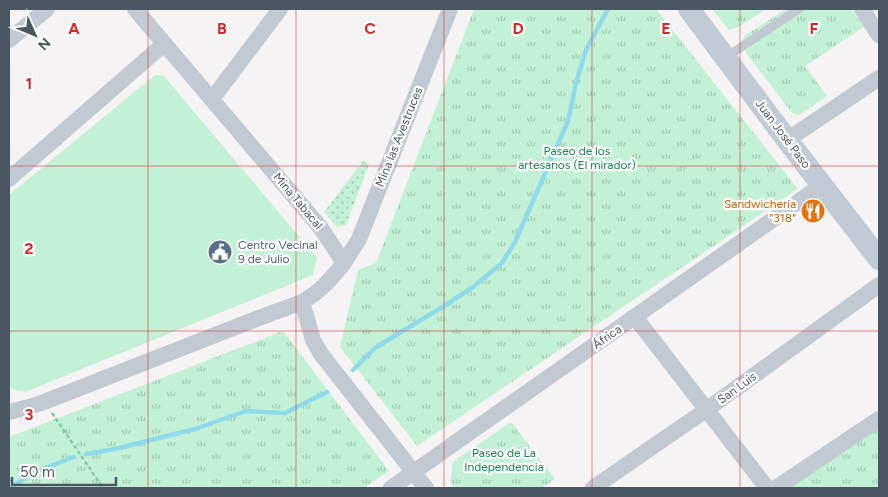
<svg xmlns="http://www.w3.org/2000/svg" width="888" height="497" font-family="Figtree,sans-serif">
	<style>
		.grass { fill: url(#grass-dots) }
		.park { fill: url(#park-tufts) }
		.pitch { fill: #c3f1d5 }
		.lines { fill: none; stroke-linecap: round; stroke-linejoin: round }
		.stream { stroke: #90daee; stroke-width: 4.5 }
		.path { stroke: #7ad0a6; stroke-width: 2.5; stroke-dasharray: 4 2.5; stroke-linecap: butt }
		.lane { stroke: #c1cad2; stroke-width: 9 }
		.street { stroke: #c1cad2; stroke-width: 16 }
		.secondary { stroke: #c1cbd6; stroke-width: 22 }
		.grid { fill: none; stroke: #d62828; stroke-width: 1; stroke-opacity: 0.55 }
		.labels { text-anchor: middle; stroke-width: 4.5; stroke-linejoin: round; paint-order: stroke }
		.street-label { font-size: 12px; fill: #4a5661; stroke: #fff }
		.park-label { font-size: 12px; fill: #17864f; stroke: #fff }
		.food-label { font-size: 12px; fill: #c56008; stroke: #fff; text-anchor: end }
		.service-label { font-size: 12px; fill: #4e5e75; stroke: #fff; text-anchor: start }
		.grid-label { font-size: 16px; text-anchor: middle; font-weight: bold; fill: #d62828; stroke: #fff; stroke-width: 4.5; stroke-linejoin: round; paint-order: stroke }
	</style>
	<defs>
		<pattern id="grass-dots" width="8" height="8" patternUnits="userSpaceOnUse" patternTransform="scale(1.25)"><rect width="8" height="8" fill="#c3f1d5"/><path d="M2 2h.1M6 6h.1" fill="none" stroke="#a0c6b0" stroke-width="1.8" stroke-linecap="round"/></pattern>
		<pattern id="park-tufts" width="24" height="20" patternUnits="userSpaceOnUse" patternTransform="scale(1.25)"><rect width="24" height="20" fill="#c3f1d5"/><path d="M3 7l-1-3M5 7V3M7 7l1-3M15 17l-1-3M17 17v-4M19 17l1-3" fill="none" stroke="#a0c6b0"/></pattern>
	</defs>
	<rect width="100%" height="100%" fill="#f5f3f3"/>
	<path class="grass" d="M364,160L369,164L346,225L337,227L324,212Z"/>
	<path class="park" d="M474,9H656L798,189L417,446L340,347L358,270L376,263Z
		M712,9H766L738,27L729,30Z
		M786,9H851L864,27L805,66L827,96L799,115L793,114L740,45L744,36Z
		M283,331L389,471L364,488H9V437Z
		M511,422L555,479L542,488H454L450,483L453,462Z
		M879,428V488H788Z"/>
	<path class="pitch" d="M155,75L164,76L317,258L313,275L25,392L12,389L9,385V195Z"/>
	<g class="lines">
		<path class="stream" d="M353,370L375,348L444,306L473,287L502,263L515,242L568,121L576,83L586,50L608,9
			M86,454L115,449L195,429L246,411L285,413L327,392
			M9,488L37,471L74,457"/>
		<path class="path" d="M52,413L103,488"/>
		<path class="lane" d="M726,57L799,9"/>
		<path class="street" d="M135,9L320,227L344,263C330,280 321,291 302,302L313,340L321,354L426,488
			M862,9L879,35
			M9,40L47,9
			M212,99L280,9
			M787,140L879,78
			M9,179L164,44
			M344,263L359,239L450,9
			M635,317L767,488
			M9,412L29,407L44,402L251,321L302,302
			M391,488L822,185
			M593,488L706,410L879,285
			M776,488L879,419"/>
		<path class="secondary" d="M689,9L787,140L879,259"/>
	</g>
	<path class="grid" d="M148,9V488M296,9V488M444,9V488M592,9V488M740,9V488M9,166H879M9,331H879"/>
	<defs>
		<symbol id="restaurant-disc" viewBox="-11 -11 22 22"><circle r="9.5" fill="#e8710a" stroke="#fff"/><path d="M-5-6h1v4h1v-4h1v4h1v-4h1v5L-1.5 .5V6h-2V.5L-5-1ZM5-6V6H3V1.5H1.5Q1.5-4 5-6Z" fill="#fff"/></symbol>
		<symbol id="civic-disc" viewBox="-11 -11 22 22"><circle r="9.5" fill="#5c6f8a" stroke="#fff"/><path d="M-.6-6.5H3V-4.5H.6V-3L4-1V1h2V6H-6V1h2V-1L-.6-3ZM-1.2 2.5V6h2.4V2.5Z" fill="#fff"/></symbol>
	</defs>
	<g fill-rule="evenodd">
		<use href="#restaurant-disc" x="799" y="197" width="28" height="28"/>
		<use href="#civic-disc" x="206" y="238" width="28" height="28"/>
	</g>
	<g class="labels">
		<g class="street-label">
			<text transform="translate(783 134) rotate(53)" y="4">Juan José Paso</text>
			<text transform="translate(399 137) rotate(-68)" y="4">Mina las Avestruces</text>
			<text transform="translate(298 201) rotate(50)" y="4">Mina Tabacal</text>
			<text transform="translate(607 337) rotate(-35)" y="4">África</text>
			<text transform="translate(737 388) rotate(-36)" y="4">San Luis</text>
		</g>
		<g class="park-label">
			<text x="577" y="155">Paseo de los<tspan x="577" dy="14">artesanos (El mirador)</tspan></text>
			<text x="504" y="457">Paseo de La<tspan x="504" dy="14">Independencia</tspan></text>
		</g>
		<g class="food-label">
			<text x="796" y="208">Sandwichería<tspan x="796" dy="14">"318"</tspan></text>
		</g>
		<g class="service-label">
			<text x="238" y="249">Centro Vecinal<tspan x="238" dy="14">9 de Julio</tspan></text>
		</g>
	</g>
	<g class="grid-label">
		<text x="74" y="34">A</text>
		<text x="222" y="34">B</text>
		<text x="370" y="34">C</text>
		<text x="518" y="34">D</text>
		<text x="666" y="34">E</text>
		<text x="814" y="34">F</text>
		<text x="29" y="89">1</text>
		<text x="29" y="254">2</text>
		<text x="29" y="420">3</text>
	</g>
	<rect width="888" height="497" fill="none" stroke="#4a5661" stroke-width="20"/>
	<g transform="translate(35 35) rotate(134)" stroke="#ffffff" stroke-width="4" paint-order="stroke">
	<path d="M0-4L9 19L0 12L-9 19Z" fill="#4a5661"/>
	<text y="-8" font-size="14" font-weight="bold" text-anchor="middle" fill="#4a5661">N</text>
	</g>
	<path d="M12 477v8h104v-8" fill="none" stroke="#4a5661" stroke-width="2.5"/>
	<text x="20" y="477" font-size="15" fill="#4a5661" stroke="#ffffff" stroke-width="4" paint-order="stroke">50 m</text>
</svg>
